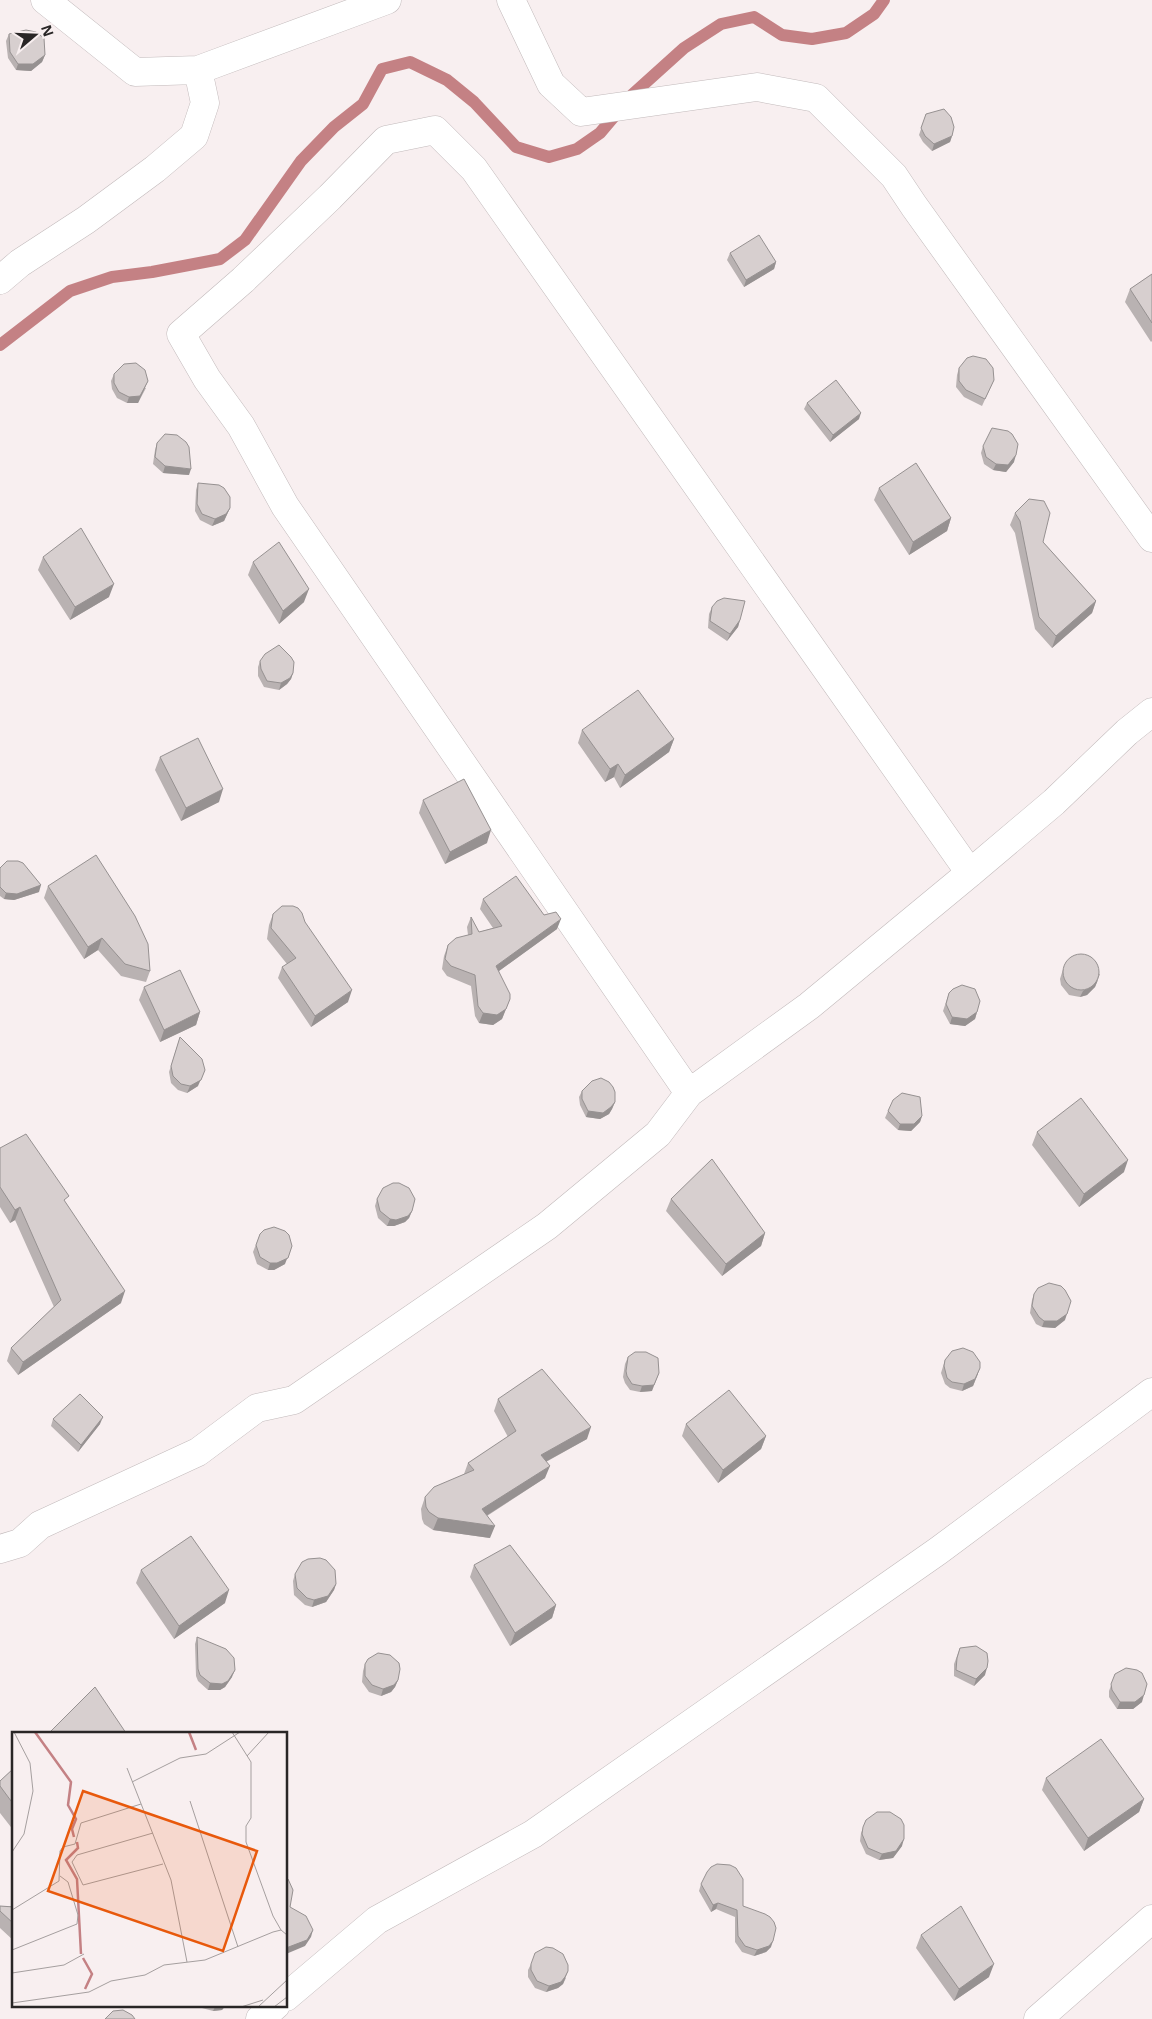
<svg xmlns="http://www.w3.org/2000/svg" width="1152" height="2019" font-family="'Open Sans',sans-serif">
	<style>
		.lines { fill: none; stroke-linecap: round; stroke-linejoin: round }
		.stream { stroke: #c48184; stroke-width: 12 }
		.minor-casing { stroke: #c2babb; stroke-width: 29 }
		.minor { stroke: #fff; stroke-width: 28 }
		.wall { fill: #b9b2b2 }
		.shaded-wall { fill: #969191 }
		.building { fill: #d7cfcf; stroke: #969191 }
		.inset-river { fill: none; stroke: #c48184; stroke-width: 2.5 }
		.inset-road { fill: none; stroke: #a59f9f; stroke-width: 1 }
		.view { fill: #e8590c; fill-opacity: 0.15; stroke: #e8590c; stroke-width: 2.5 }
		.inset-edge { fill: none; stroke: #292626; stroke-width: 2.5 }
	</style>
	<rect width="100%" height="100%" fill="#f8eff0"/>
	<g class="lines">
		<path class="stream" d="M0,345L70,291L112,277L152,272L220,259L245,240L301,161L334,127L363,104L382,69L410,62L447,80L474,102L516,147L549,157L577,149L600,133L633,94L684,48L721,24L754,17L782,35L812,39L846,33L874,14L884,0"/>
		<defs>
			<path id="minor" d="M45,0L135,72L198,70L387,0
				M511,0L551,84L581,112L757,87L816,98L894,176L914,206L1152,538
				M0,280L20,263L86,220L155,169L194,136L205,103L198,70
				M689,1093L285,506L241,426L207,379L181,334L243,280L330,197L386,140L435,130L474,169L970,873
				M0,1549L20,1543L40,1525L198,1452L257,1408L294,1400L547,1226L658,1134L689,1093L809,1006L970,873L1054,802L1127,732L1152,712
				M286,1997L377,1920L533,1834L938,1551L1152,1392
				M260,2019L276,2005
				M1038,2019L1152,1919"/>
		</defs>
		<use href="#minor" class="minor-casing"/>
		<use href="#minor" class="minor"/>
	</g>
	<path class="wall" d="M9,34L45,55L42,62L31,71L16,70L8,58L6,41Z
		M926,114L952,136L950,142L932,151L923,142L919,135Z
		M730,253L776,262L774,269L744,287L727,260Z
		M1152,274V341L1151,342L1125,302L1130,289Z
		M959,368L994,380L982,406L964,397L956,387L957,375Z
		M114,374L146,388L138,403H127L117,398L112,389L111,381Z
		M807,403L859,419L830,442L804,409Z
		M157,443L189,475L163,473L153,464L155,450Z
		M983,446L1014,462L1006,472L993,470L984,464L981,453Z
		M198,483L230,508L224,521L212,526L200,520L195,511L196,490Z
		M879,488L951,518L947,531L909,555L874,500Z
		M1015,513L1043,542L1096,601L1092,613L1052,648L1035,629L1015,533L1010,525Z
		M43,557L109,597L70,620L38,570Z
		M253,562L304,602L279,624L248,575Z
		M712,607L740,620L738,627L727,641L708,628L709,614Z
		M260,661L293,673L291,679L287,684L279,690L264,687L258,676V667Z
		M582,730L674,739L669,752L620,788L614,777L605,782L578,743Z
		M160,757L219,802L181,821L155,770Z
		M423,800L487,843L445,864L419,813Z
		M0,868L39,892L14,900L4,899L0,896Z
		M48,886L150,971L146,982L121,976L98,950L84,959L44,898Z
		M483,899L544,915L557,929L499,971L506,1009L502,1019L493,1025L479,1023L475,1016L471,986L447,976L442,969L444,956L448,945L468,935L467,927L471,917L479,932L493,928L480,909Z
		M273,914L305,922L348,1002L311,1027L278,978L282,967L287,964L267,939L269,925Z
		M1064,966L1100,974L1095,987L1087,995L1080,997L1069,995L1061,985L1060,979Z
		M144,987L200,1012L196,1025L160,1042L139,1000Z
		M949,993L977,1012L975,1019L965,1026L950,1024L943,1011Z
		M180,1037L198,1086L187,1093L178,1090L171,1083L169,1072Z
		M582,1091L615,1102L612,1109L609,1114L600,1119L586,1117L580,1105L579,1097Z
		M888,1111L922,1116L920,1122L911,1131L898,1130L885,1118Z
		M1037,1132L1124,1172L1079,1207L1032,1145Z
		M0,1148L66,1203L121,1303L18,1375L7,1361L11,1348L54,1307L15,1220L10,1223L0,1207Z
		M377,1199L412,1211L409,1218L405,1222L394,1226H387L378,1218L375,1206Z
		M671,1199L765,1233L761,1246L722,1276L666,1211Z
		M260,1234L285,1264L274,1270H268L257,1264L253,1252Z
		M1034,1294L1065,1320L1055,1328L1042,1327L1036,1324L1030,1313L1032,1300Z
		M628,1357L652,1391L640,1392L630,1390L625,1383L623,1377L625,1364Z
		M945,1360L978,1374L973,1386L962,1391L950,1388L945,1384L941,1373Z
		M498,1399L587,1439L546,1462L545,1478L487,1516L490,1538L433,1530L424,1524L422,1519L421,1509L425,1497L464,1474L468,1463L508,1437L494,1411Z
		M53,1419L100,1424L78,1452L51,1426Z
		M686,1424L766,1436L761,1449L718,1483L682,1436Z
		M474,1565L556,1605L552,1618L510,1646L470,1577Z
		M141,1570L225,1603L174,1639L136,1583Z
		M295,1574L336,1584L334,1590L326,1602L312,1607L305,1605L294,1595L293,1581Z
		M197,1637L232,1677L225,1687L220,1690H208L198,1681L196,1676L195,1644Z
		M960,1648L985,1675L974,1686L954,1676V1664Z
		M365,1664L398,1680L395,1687L391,1692L381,1696L369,1692L362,1682L363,1671Z
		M1115,1674L1142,1702L1133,1709H1117L1109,1697V1691Z
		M14,1768V1831L0,1813V1781Z
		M1046,1778L1144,1799L1139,1812L1084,1851L1042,1790Z
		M866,1820L902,1846L893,1858L879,1860L866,1854L860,1841L861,1833Z
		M701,1884L743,1906L771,1947L766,1952L754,1956L742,1952L735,1942V1917L716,1909L711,1912L699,1891Z
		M0,1906L14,1907V1941L0,1928Z
		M921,1935L989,1977L954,2001L916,1948Z
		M531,1964L566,1978L563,1984L558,1988L546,1992L535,1988L528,1977V1970Z
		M201,2005H226L222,2010L213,2011L202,2008Z"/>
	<path class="shaded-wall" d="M45,55L42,62L31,71L16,70L18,64Z
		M952,136L950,142L932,151L934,144Z
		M776,262L774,269L744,287L746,280Z
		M148,381L138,403H127L129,397Z
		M861,413L859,419L830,442L833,435Z
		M1016,455L1014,462L1006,472L993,470L996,464Z
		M165,466L191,469L189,475L163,473Z
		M230,508L224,521L212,526L215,519Z
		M951,518L947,531L909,555L913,542Z
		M114,584L109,597L70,620L75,607Z
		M309,589L304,602L279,624L283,611Z
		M1096,601L1092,613L1052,648L1056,636Z
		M740,620L738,627L727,641L730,634Z
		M293,673L291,679L287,684L279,690L281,683Z
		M674,739L669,752L620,788L625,775Z
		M618,764L614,777L605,782L610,769Z
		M223,789L219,802L181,821L186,808Z
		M491,830L487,843L445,864L450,852Z
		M41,885L39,892L14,900L4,899L6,893Z
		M561,919L557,929L492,976L496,966Z
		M102,938L98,950L84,959L88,947Z
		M1098,980L1095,987L1087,995L1080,997L1083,991Z
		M352,990L348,1002L311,1027L315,1016Z
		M510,999L502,1019L493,1025L479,1023L483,1013Z
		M200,1012L196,1025L160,1042L164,1030Z
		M977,1012L975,1019L965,1026L950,1024L952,1017Z
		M205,1070L198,1086L187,1093L190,1086Z
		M615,1102L612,1109L609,1114L600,1119L586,1117L588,1111Z
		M922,1116L920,1122L911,1131L898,1130L900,1124Z
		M1128,1160L1124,1172L1079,1207L1084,1194Z
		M20,1207L15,1220L10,1223L15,1210Z
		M412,1211L409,1218L405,1222L394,1226H387L390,1219Z
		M765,1233L761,1246L722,1276L726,1264Z
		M292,1246L285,1264L274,1270H268L270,1263Z
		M125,1291L121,1303L18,1375L23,1362Z
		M1067,1314L1065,1320L1055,1328L1042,1327L1044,1321Z
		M980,1368L973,1386L962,1391L964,1384Z
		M659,1373L652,1391L640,1392L642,1386Z
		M103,1417L100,1424L78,1452L81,1445Z
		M591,1427L587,1439L536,1467L541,1455Z
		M766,1436L761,1449L718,1483L723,1470Z
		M550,1466L545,1478L478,1521L482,1509Z
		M438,1518L495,1526L490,1538L433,1530Z
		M336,1584L334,1590L326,1602L312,1607L314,1600Z
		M229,1590L225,1603L174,1639L179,1626Z
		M556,1605L552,1618L510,1646L515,1633Z
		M987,1668L985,1675L974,1686L976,1679Z
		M235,1670L232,1677L225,1687L220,1690H208L210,1683Z
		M398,1680L395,1687L391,1692L381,1696L383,1689Z
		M1144,1695L1142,1702L1133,1709H1117L1120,1702Z
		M1144,1799L1139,1812L1084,1851L1088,1838Z
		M904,1839L902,1846L893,1858L879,1860L882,1854Z
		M718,1903L716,1909L711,1912L713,1905Z
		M313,1930L311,1937L305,1946L286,1954V1948Z
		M773,1941L771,1947L766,1952L754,1956L757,1950Z
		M994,1964L989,1977L954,2001L959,1989Z
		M568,1971L563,1984L558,1988L546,1992L549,1986Z
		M216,2005H226L222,2010L213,2011Z"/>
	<path class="building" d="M26,30L36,32L44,38L45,55L33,64H18L10,52L9,34Z
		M944,109L951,117L954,127L952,136L934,144L925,136L921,128L926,114Z
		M759,235L776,262L746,280L730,253Z
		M1152,274V323L1130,289Z
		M973,356L986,359L993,368L994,380L985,399L966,390L959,381V368L967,358Z
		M136,363L145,370L148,381L140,396L129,397L119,392L114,383V374L124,364Z
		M836,380L861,413L833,435L807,403Z
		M992,428L1008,431L1012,434L1018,444L1016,455L1008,465L996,464L986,457L983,446Z
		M165,434L177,435L186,442L189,447L191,469L165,466L155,457L157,443Z
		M916,463L951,518L913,542L879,488Z
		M198,483L219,485L224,488L230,497V508L226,514L215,519L202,514L197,504Z
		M1029,499L1044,501L1050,513L1043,542L1096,601L1056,636L1039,617L1020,521L1015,513Z
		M81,528L114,584L75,607L43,557Z
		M279,542L309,589L283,611L253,562Z
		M724,598L745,601L740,620L730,634L710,621L712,607L717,601Z
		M279,645L291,657L294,662L293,673L290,678L281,683L267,681L261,669L260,661L265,654Z
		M638,690L674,739L625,775L618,764L610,769L582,730Z
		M198,738L223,789L186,808L160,757Z
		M464,779L491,830L450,852L423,800Z
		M96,855L135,916L148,944L150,971L125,964L102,938L88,947L48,886Z
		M7,861H18L23,863L41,885L17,894L6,893L0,887V868Z
		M516,876L544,915L556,912L561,919L496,966L510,994V999L506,1009L497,1015L483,1013L478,1006L475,975L451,966L445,959L448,945L456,938L472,934L471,917L479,932L502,926L483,899Z
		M282,906H293L298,908L302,913L305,922L352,990L315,1016L282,967L296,958L271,928L273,914Z
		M1063 972a18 18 0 1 1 36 0a18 18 0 1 1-36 0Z
		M180,970L200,1012L164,1030L144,987Z
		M962,985L975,989L980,1001L977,1012L967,1019L952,1017L946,1004L949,993L953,989Z
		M180,1037L202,1059L205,1070L201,1080L190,1086L181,1084L173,1076L171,1066Z
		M601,1078L609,1082L613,1087L615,1092V1102L611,1107L603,1113L588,1111L582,1099V1091L592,1081Z
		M902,1093L920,1097L922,1116L914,1124H900L888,1111L893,1100Z
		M1081,1098L1128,1160L1084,1194L1037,1132Z
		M26,1134L69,1196L64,1200L125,1291L23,1362L11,1348L61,1300L20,1207L15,1210L0,1187V1148Z
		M712,1159L765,1233L726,1264L671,1199Z
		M393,1183H399L409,1188L415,1199L412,1211L408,1216L396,1220L390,1219L380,1211L377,1199L383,1188Z
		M274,1227L285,1231L289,1235L292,1246L288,1258L277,1263H270L260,1257L256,1245L260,1234L264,1230Z
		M1049,1283L1061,1286L1065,1290L1071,1301L1067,1314L1057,1321H1044L1039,1317L1032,1306L1034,1294L1038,1288Z
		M963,1348L973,1352L980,1362V1368L975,1379L964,1384L952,1382L947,1378L944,1366L945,1360L952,1351Z
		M635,1352H646L658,1358L659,1373L654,1385L642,1386L632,1384L627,1376L626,1371L628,1357Z
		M542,1369L591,1427L541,1455L550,1466L482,1509L495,1526L438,1518L429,1512L426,1507L425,1497L434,1487L474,1470L468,1463L516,1431L498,1399Z
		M729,1390L766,1436L723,1470L686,1424Z
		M80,1394L103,1417L81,1445L53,1419Z
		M191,1536L229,1590L179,1626L141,1570Z
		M510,1545L556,1605L515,1633L474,1565Z
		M320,1558L326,1560L335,1570L336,1584L328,1596L314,1600L307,1598L297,1588L295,1574L302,1562L308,1559Z
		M197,1637L226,1649L234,1658L235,1670L228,1681L222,1684L210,1683L200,1675L198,1669Z
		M976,1646L987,1653L988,1661L987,1668L976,1679L956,1670L957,1658L960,1648Z
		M378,1653L390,1655L399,1663L400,1669L398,1680L394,1685L383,1689L372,1685L365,1676V1664L368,1659Z
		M1126,1668L1137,1670L1142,1673L1147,1684L1144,1695L1135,1702H1120L1112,1690L1111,1684L1115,1674Z
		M95,1687L126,1733H49Z
		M1101,1739L1144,1799L1088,1838L1046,1778Z
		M14,1768V1805L0,1786V1781Z
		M877,1812H890L901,1819L904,1825V1839L896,1851L882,1854L868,1848L862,1834L863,1827L866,1820Z
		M717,1864L730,1865L736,1868L743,1879V1906L765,1914L770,1917L774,1922L776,1928L773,1941L769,1946L757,1950L745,1946L738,1936L737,1910L718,1903L713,1905L701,1884L707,1872L711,1867Z
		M286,1878L288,1879L293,1890L290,1907L306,1916L313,1930L307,1940L286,1948Z
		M0,1906L14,1907V1924L0,1911Z
		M961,1906L994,1964L959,1989L921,1935Z
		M546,1947L553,1948L563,1954L568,1965V1971L565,1977L561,1982L549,1986L537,1981L531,1970V1964L535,1953Z
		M123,2010L132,2015L135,2019H105L113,2011Z"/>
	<g transform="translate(12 1732)">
		<rect width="275" height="275" fill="#f8eff0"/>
		<path class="inset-river" d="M23,0L59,50L56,73L64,87L60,97L62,105M177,0L184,18M65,110L66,116L54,128L65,147L69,222M71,226L80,242L73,257"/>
		<path class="inset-road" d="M220,0L239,30V86L234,94V110L261,184L269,198M235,24L257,0M115,36L159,148L175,230M120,50L168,26L194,22L228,0M178,69L226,215M141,101L65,123L60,130L71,153L151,132M0,120L12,102L21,59L18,31L2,0M0,178L47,149L48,119L51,115L63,112L69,91L129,72M0,218L65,192L66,183L56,150L48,144M0,241L52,233L72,222M0,271L77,260L99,249L133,243L152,233L193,228L261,200L269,198L275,203M229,275L251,268M246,275L275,248M262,275L275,265"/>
		<path class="view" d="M71,59L245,119L211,219L36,159Z"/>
		<rect width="275" height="275" class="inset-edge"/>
	</g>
	<g transform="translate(35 35) rotate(71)" stroke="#f8eff0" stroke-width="4" paint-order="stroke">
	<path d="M0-4L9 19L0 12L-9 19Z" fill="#292626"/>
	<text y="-8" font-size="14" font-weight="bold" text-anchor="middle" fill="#292626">N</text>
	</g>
</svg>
